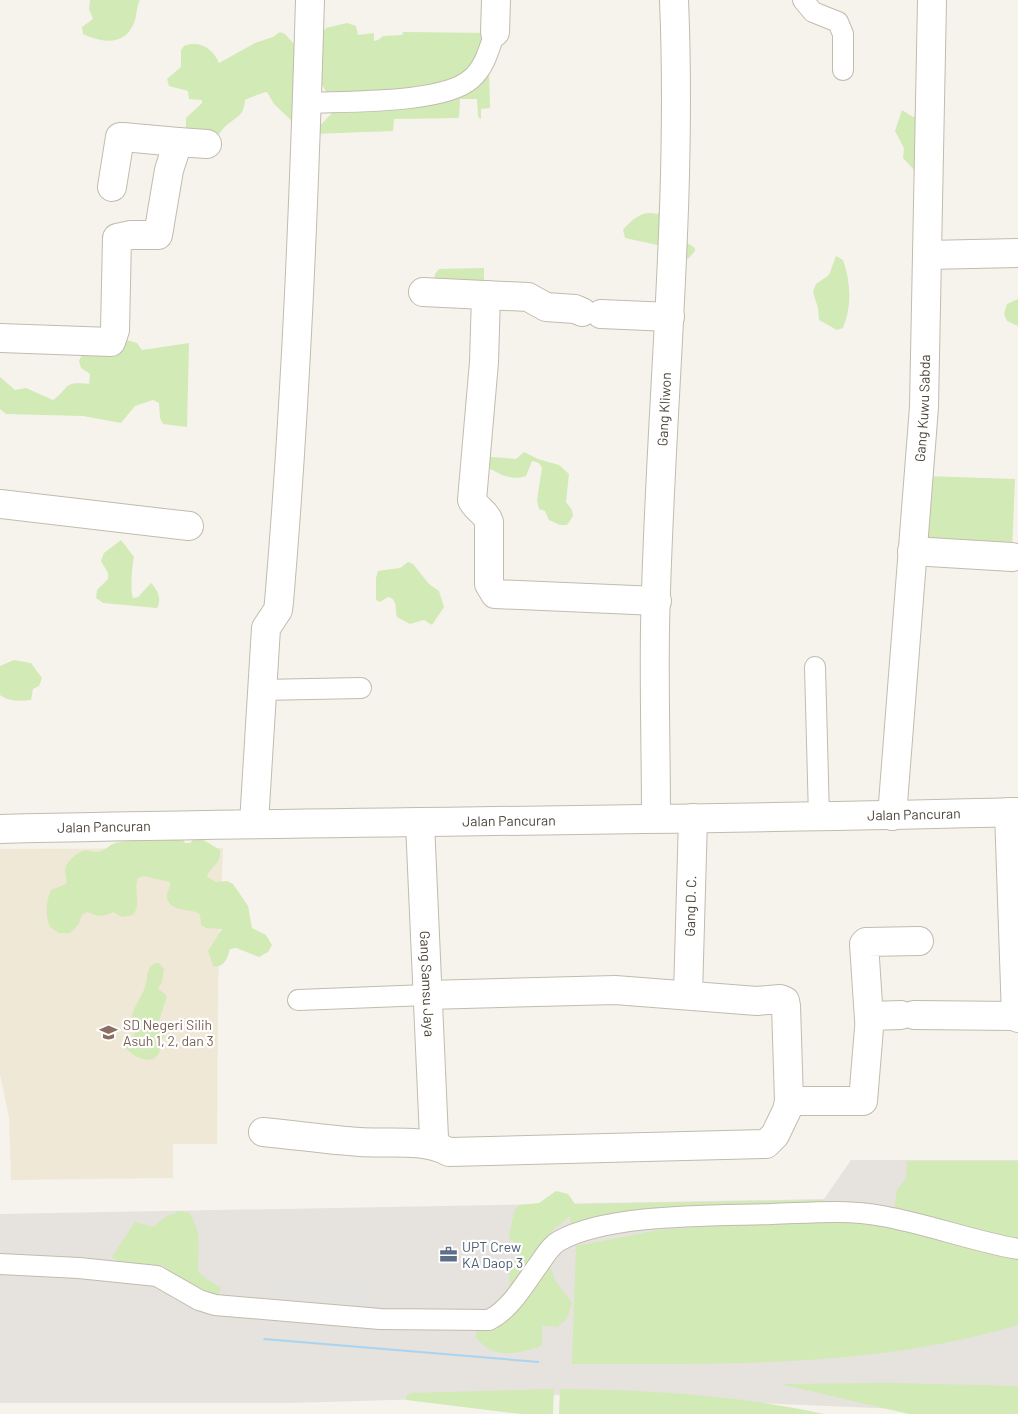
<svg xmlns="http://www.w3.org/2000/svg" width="1018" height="1414" font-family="Barlow,sans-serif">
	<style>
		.industrial { fill: #e6e2dd }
		.education { fill: #efe8d6 }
		.green { fill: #d2eab5 }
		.parking { fill: #e5e3e0 }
		.water { fill: #a9d4f2 }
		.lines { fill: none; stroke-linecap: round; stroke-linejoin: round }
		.service-casing { stroke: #c2bbae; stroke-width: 22 }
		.minor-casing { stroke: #c2bbae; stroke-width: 30 }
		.service { stroke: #fff; stroke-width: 20 }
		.minor { stroke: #fff; stroke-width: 28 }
		.labels { text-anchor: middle; stroke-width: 4.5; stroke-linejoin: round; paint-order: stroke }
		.street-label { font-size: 14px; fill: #4b4439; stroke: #fff }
		.education-label { font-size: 14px; fill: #785e54; stroke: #fff; text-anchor: start }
		.service-label { font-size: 14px; fill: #4e5e75; stroke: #fff; text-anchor: start }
	</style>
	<rect width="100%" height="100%" fill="#f6f3ec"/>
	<path class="industrial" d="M851,1160H1018V1414L561,1395L291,1403H0V1214L824,1199Z"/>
	<path class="education" d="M223,848L218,990L217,1144H173V1178L11,1180L9,1117L0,1075V849Z"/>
	<path class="green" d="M90,0H140C136,8 137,16 134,23C125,46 102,43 83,34L82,27L93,19L89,9Z
		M347,23L356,26L358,35L374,33V41L378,40L383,36L402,35L403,32L490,33L480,62L439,91L328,95L316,75L296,125L274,104L267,92C265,92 248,98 245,100C244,114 239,116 228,124C221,129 221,135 211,140L186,129V118L202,103V100L189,99L188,91L169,86L167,79L181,67V50L184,46C200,40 213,49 219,63L255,43L273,37L280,32L285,34L294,44C306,46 319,38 326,28Z
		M489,71L490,108L481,109V119L478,117L477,99H460L459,118L394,119L393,131L312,134L333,112Z
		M902,110L913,117L921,113L916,185V172L903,158L904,148L895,131Z
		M661,210L684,241L695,248V251L689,258L683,261L662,246L625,238L623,230C632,219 643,210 657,214Z
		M836,256L843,260C851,283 852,306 843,328L837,330L819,320L818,308L813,292L816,284L829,275Z
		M484,268V293L433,290L435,274L439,269Z
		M1018,299V326L1007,321L1004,314L1007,304Z
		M123,339L137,343L142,350L189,343L187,427L163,424L160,418L159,403L153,400L135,406L121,423L83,416L6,414L0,409V377L15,390L26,388L53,400C70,389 61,381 89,384L90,374L81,368L79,361L83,352Z
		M524,452L538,459L559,465L569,474L566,502L572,510L573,516L567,525H560L549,520L545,511L539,509L537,500L542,468L539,463L532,461L526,476C510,482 497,472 482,465L481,456L516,459Z
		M924,476L1015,479L1012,551L920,545Z
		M121,540L134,557C132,565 130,591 133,598L138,597L151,583C158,590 162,600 157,608L103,603L96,598L97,590L108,579V573L101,561L104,553Z
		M408,562L413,564L429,584L439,591L444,607L432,625L424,620L410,624L397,617C395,609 398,599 388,597L380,602L376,600V578L378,571L400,568Z
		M14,660L31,663L42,678L39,686L33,689L31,700C20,701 9,702 0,695V666Z
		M177,836L182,838L185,843H190L197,836L220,850C222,864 210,866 207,877L216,882L227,881L233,884L248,906L252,928L266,935L272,945L268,952L259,957L236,948L230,949C227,959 224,968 213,966L208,951L222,929L206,928L201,925L200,914C191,908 171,913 167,898C166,892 171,888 170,882L144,876L138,878C133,891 142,903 133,915L122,917L113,912C101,918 99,916 87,912L82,915L78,925L70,933H59L50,927C45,916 46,901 51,890L66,884C68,877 63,872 66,866C68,861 78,852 83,851C88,849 93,853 98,852C105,851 109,845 115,843C136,838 156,845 177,836Z
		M155,963H159L164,969L162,982L158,988L167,996L159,1021L166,1035L160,1041C163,1069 135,1061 124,1046L134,1035C125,1015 139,1004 145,987C149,978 144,970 155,963Z
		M907,1161H1018V1242L894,1210L897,1190L906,1178Z
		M556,1191L568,1194L575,1204L824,1200L822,1206L636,1214L591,1218L570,1228V1216L553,1230L544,1249L555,1280L572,1303L567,1319L557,1327L542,1325V1345L539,1347C514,1354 493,1360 475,1336L480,1322L510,1286L509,1271L520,1252V1246L510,1239L509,1235L515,1209L520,1205L539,1203Z
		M180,1211L189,1213C202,1230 198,1250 198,1270L201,1275L221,1288L217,1297L175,1280L163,1265H124L112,1257L135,1222L153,1227L167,1216Z
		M871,1220L1018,1257V1325C874,1368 721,1364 572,1364L576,1246L659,1230L743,1224Z
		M891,1383L1018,1386V1414H909L780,1384Z
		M554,1389L553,1414H521L406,1400V1396L411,1393Z
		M560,1389C648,1390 737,1395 824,1414H559Z"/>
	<path class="parking" d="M368,1276V1307L265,1295V1278Z"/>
	<path class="water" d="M264,1338L539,1361V1363L263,1340Z"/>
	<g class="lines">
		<defs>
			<path id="service" d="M803,0L813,12L838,22L843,34V70
				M307,103C346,101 443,104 471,79C485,67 489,49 495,32
				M815,667L819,817
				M261,690L361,688
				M298,1000L427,995
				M0,1264L79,1268L157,1276L199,1300L215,1305L380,1319L489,1320C511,1309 525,1283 539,1264C545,1256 550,1246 559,1241C609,1213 714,1216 772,1214C808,1213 846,1209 882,1216C928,1224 972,1241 1018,1249"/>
			<g id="minor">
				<path d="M495,32L496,0"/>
				<path d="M123,137L178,142"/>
				<path d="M112,187L120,137"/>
				<path d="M927,255L1018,253"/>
				<path d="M423,292L528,297L546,307L575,309L582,312"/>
				<path d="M486,295L484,362L472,500C476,509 486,512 489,522V584L495,594L657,601"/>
				<path d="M601,314L670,317"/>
				<path d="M0,338L111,342L115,330L117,238L131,235H158L169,170L178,142L207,144"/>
				<path d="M0,504L189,526"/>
				<path d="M912,551L1012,557"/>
				<path d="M1009,812L1016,1016L1018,1018"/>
				<path id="s1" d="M892,816L924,407L932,0"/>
				<path id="s2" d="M656,818C656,755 654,692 655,629C659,419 683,210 674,0"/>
				<path d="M254,823L266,628L278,610L279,602C296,402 304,201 310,0"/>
				<path id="s3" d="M420,823L434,1138L437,1146"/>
				<path id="s4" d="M0,829C339,821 679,821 1018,812"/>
				<path id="s5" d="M688,995L693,818"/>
				<path d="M914,1015L1016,1016"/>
				<path d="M869,1019L864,944L866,942L919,941"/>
				<path d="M789,1101H863L870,1016L901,1015"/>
				<path d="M263,1132C296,1135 328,1140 360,1142C389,1144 422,1138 449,1152L766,1144L775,1135L787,1110L789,1101L786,1006L785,1001L780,999L757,1001L615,990L427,995"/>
			</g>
		</defs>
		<use href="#service" class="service-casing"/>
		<use href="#minor" class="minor-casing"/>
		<use href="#service" class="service"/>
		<use href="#minor" class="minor"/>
	</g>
	<defs>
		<symbol id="school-bare" viewBox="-9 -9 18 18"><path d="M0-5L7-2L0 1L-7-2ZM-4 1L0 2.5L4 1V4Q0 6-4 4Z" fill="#8d6e63" stroke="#fff" stroke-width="2.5" paint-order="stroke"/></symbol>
		<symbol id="office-bare" viewBox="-9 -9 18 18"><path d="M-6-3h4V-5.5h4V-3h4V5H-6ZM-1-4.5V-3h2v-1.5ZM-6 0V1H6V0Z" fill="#5c6f8a" stroke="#fff" stroke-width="2.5" paint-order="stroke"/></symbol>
	</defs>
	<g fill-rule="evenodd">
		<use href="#school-bare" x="96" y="1020" width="25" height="25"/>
		<use href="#office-bare" x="436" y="1242" width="25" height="25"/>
	</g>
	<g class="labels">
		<g class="street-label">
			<text dy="5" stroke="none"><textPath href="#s1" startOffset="409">Gang Kuwu Sabda</textPath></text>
			<text dy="5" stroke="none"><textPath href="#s2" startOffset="409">Gang Kliwon</textPath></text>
			<text dy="5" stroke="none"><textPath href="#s4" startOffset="914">Jalan Pancuran</textPath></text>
			<text dy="5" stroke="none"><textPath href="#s4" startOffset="509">Jalan Pancuran</textPath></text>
			<text dy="5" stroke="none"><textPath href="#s4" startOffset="104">Jalan Pancuran</textPath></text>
			<text dy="5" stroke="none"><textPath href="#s5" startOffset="89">Gang D. C.</textPath></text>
			<text dy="5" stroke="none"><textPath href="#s3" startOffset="161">Gang Samsu Jaya</textPath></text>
		</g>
		<g class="education-label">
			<text x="123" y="1030">SD Negeri Silih<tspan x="123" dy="16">Asuh 1, 2, dan 3</tspan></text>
		</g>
		<g class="service-label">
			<text x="462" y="1252">UPT Crew<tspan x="462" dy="16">KA Daop 3</tspan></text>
		</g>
	</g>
</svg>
